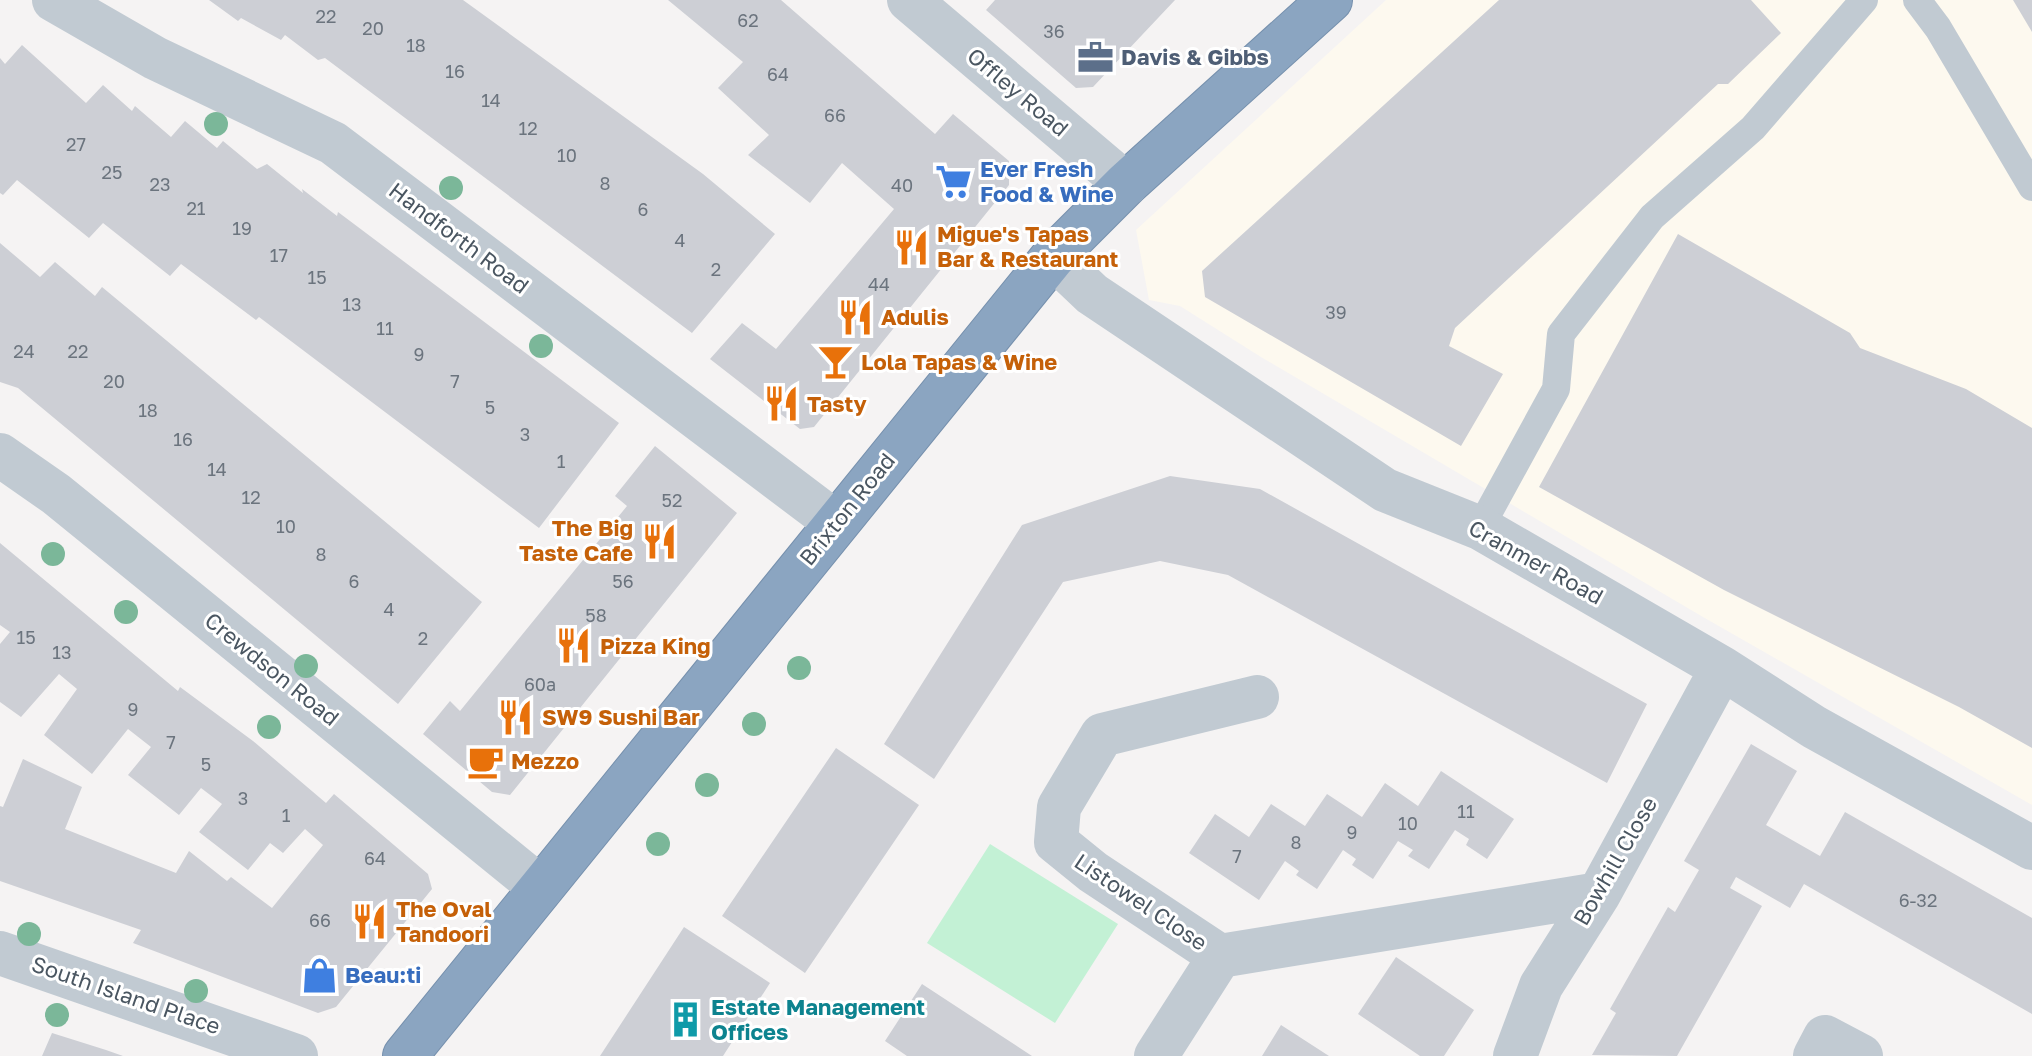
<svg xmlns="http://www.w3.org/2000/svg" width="2032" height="1056" font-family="'Golos Text',sans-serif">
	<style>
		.commercial { fill: #fdf9ef }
		.green { fill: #c3f1d5 }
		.building { fill: #cdcfd5 }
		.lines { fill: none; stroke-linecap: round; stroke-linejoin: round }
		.highway-casing { stroke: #7690ad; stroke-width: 46 }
		.lane { stroke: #c1cad2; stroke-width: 28 }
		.street { stroke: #c1cad2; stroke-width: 44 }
		.highway { stroke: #8ba5c1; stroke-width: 44 }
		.tree { fill: #7bb799 }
		.labels { text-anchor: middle; stroke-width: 6; stroke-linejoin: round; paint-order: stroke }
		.number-label { font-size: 18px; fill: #6b747e }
		.service-label { font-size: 22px; font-weight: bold; fill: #4e5e75; stroke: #fff; text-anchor: start }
		.street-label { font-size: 22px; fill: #4a5661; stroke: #fff }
		.shop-label { font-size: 22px; font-weight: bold; fill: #366cbe; stroke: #fff; text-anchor: start }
		.food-label { font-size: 22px; font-weight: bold; fill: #c56008; stroke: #fff; text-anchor: start }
		.culture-label { font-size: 22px; font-weight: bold; fill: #0d838f; stroke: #fff; text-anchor: start }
	</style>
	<rect width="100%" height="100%" fill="#f5f3f3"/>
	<path class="commercial" d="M1386,0H2032V805L1703,617L1261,357L1180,306L1149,300L1136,230Z"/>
	<path class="green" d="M990,844L1118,924L1055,1023L927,943Z"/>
	<path class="building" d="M209,0H463L703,174L775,234L692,333L325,58L318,60L285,35L281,40L241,18L238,21Z
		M668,0H781L935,134L953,114L1009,161V185L814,427L800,429L710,359L742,323L776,349L894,209L842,163L810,203L748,155L769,135L718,88L743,62Z
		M995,0H1175L1093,87L1076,88L986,10Z
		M1499,0H1751L1781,33L1728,84H1718L1455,328L1449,346L1503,374L1461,446L1205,297L1202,271Z
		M2013,0H2032V32Z
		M22,45L86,103L103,85L132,111L135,106L171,137L185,121L217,148L223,141L257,169L267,164L303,193L302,189L337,216L338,212L619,423L539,528L259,317L256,320L181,264L170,276L103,223L89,238L17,180L3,195L0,193V58L5,64Z
		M1678,234L1850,333L1860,348L1966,389L2032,428V748L1959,707L1724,590L1539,487Z
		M0,243L40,277L55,262L95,296L102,287L482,602L398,704L18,388L0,382Z
		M655,446L737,513L510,795L492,792L423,734L450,701L460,711L627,506L615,496Z
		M1170,476L1260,489L1647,704L1607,783L1228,575L1160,561L1063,582L934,779L884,744L1022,525Z
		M0,543L178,691L180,687L253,741L326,803L334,794L428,874L432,889L336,1007L318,1013L133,943L141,930L0,881V806L3,807L23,759L82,787L65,829L176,873L189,851L227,881L231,877L272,908L323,845L305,829L283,853L270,843L248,870L199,832L222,804L201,788L179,815L128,775L151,747L128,729L92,774L44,735L77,689L59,674L21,717L0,702V644L10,632L0,625Z
		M1751,744L1797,771L1766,825L1820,856L1845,812L2032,918V1014L1804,884L1790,908L1736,877L1730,888L1762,906L1677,1056L1592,1055L1616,1013L1610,1009L1668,907L1675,912L1699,870L1684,861Z
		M836,748L919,805L805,973L722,916Z
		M1441,771L1514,819L1487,859L1466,845L1469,839L1455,830L1429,869L1408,856L1413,850L1398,841L1373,879L1352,865L1356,859L1343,850L1317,889L1296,875L1299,871L1285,861L1259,900L1189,853L1215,814L1249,837L1271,804L1305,826L1327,794L1362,817L1385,783L1418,806Z
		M684,927L770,983L723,1056H600Z
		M1396,957L1474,1010L1444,1056H1420L1358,1014Z
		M922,984L1032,1056H907L885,1041Z
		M1281,1025L1329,1056H1262Z
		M52,1033L106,1050L123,1056H42Z"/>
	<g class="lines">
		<defs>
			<path id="highway" d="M405,1056L1053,257L1126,184L1330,0"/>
		</defs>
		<use href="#highway" class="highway-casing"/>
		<path class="lane" d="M1917,0L1938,28L2032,187
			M1480,528L1556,389L1561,334L1652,217L1753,128L1864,0"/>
		<path class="street" d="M54,0L155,58L333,143L835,522
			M909,0L1126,184
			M1053,257L1092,294L1385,490L1480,528L1722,668L1814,727L2032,848
			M0,455L56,494L541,888
			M1257,697L1102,735L1059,807L1056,842L1093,872L1220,956L1599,894
			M0,953L296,1056
			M1156,1056L1220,956
			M1515,1056L1541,986L1599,894L1722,668
			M1815,1056L1825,1037L1861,1056"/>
		<use href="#highway" class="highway"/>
	</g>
	<g class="tree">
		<circle cx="216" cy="124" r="12"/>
		<circle cx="451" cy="188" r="12"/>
		<circle cx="541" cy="346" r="12"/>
		<circle cx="53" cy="554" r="12"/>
		<circle cx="126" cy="612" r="12"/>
		<circle cx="306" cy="666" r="12"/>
		<circle cx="799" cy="668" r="12"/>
		<circle cx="754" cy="724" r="12"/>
		<circle cx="269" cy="727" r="12"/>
		<circle cx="707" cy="785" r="12"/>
		<circle cx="658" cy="844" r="12"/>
		<circle cx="29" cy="934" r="12"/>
		<circle cx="196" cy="991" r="12"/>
		<circle cx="57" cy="1015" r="12"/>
	</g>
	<defs>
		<symbol id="office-bare" viewBox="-9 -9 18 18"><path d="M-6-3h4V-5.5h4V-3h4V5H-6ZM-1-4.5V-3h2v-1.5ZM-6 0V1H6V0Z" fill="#5c6f8a" stroke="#fff" stroke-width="2.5" paint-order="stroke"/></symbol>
		<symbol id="supermarket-bare" viewBox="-9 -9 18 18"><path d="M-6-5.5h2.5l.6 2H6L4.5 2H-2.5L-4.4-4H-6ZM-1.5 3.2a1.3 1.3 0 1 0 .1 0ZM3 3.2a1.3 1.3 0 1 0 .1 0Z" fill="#3f7fe0" stroke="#fff" stroke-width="2.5" paint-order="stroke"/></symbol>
		<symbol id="restaurant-bare" viewBox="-9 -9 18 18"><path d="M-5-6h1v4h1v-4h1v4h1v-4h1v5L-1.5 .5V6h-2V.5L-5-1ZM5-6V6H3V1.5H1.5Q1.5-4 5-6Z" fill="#e8710a" stroke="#fff" stroke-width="2.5" paint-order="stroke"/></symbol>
		<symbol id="bar-bare" viewBox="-9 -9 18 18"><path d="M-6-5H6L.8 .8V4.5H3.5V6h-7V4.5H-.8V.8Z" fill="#e8710a" stroke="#fff" stroke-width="2.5" paint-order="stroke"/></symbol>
		<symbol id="cafe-bare" viewBox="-9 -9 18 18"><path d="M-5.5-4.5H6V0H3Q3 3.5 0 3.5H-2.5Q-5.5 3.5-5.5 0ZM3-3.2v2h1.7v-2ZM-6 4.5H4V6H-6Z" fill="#e8710a" stroke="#fff" stroke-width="2.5" paint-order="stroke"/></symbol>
		<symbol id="shop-bare" viewBox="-9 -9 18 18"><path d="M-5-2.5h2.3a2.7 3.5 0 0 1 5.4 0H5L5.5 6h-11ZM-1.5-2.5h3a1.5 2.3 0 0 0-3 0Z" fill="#3f7fe0" stroke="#fff" stroke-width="2.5" paint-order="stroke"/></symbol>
		<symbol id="building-bare" viewBox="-9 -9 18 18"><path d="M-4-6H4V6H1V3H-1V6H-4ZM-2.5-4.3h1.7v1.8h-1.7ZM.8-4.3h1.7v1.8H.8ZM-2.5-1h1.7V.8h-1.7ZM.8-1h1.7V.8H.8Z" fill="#0f9aa8" stroke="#fff" stroke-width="2.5" paint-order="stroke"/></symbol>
	</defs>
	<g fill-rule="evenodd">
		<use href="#office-bare" x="1070" y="32" width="51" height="51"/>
		<use href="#supermarket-bare" x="928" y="156" width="51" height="51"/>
		<use href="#restaurant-bare" x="886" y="222" width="51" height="51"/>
		<use href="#restaurant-bare" x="830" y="292" width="51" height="51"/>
		<use href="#bar-bare" x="810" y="336" width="51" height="51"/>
		<use href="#restaurant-bare" x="756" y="378" width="51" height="51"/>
		<use href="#restaurant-bare" x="634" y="516" width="51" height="51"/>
		<use href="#restaurant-bare" x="548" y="620" width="51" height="51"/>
		<use href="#restaurant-bare" x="490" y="692" width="51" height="51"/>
		<use href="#cafe-bare" x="460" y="736" width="51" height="51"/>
		<use href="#restaurant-bare" x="344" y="896" width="51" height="51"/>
		<use href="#shop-bare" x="294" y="950" width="51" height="51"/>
		<use href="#building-bare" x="660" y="994" width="51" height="51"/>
	</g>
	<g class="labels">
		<g class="number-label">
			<text x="326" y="23">22</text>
			<text x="748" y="27">62</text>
			<text x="373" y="35">20</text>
			<text x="1054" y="38">36</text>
			<text x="416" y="52">18</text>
			<text x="455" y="78">16</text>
			<text x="778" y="81">64</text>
			<text x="491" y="107">14</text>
			<text x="835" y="122">66</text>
			<text x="528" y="135">12</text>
			<text x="76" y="151">27</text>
			<text x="567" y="162">10</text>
			<text x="112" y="179">25</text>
			<text x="605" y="190">8</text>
			<text x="160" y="191">23</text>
			<text x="902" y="192">40</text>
			<text x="196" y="215">21</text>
			<text x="643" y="216">6</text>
			<text x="242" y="235">19</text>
			<text x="680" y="247">4</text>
			<text x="279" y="262">17</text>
			<text x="716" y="276">2</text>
			<text x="317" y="284">15</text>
			<text x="879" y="291">44</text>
			<text x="352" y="311">13</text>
			<text x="1336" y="319">39</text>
			<text x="385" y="335">11</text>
			<text x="24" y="358">24</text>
			<text x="78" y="358">22</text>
			<text x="419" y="361">9</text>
			<text x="114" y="388">20</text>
			<text x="455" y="388">7</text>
			<text x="490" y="414">5</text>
			<text x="148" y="417">18</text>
			<text x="525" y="441">3</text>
			<text x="183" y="446">16</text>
			<text x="561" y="468">1</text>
			<text x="217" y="476">14</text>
			<text x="251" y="504">12</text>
			<text x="672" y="507">52</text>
			<text x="286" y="533">10</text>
			<text x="321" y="561">8</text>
			<text x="354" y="588">6</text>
			<text x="623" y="588">56</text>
			<text x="389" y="616">4</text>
			<text x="596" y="622">58</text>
			<text x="26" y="644">15</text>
			<text x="423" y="645">2</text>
			<text x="62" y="659">13</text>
			<text x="540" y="691">60a</text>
			<text x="133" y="716">9</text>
			<text x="171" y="749">7</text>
			<text x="206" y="771">5</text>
			<text x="243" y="805">3</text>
			<text x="1466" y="818">11</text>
			<text x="286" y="822">1</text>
			<text x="1408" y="830">10</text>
			<text x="1352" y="839">9</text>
			<text x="1296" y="849">8</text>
			<text x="1237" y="863">7</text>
			<text x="375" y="865">64</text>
			<text x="1918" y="907">6-32</text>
			<text x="320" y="927">66</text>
		</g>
		<g class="service-label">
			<text x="1121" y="65">Davis &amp; Gibbs</text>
		</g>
		<g class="street-label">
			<text transform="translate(1018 92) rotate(40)" y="8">Offley Road</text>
			<text transform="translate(459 238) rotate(37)" y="8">Handforth Road</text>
			<text transform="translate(847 509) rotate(-51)" y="8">Brixton Road</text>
			<text transform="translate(1536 562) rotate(29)" y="8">Cranmer Road</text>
			<text transform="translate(272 669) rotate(39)" y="8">Crewdson Road</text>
			<text transform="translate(1615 861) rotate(-60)" y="8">Bowhill Close</text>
			<text transform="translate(1141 902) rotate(34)" y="8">Listowel Close</text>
			<text transform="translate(126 995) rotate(19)" y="8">South Island Place</text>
		</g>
		<g class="shop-label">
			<text x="980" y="177">Ever Fresh<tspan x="980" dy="25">Food &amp; Wine</tspan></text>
			<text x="345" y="983">Beau:ti</text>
		</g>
		<g class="food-label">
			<text x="937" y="242">Migue's Tapas<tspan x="937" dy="25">Bar &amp; Restaurant</tspan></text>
			<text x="881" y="325">Adulis</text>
			<text x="861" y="370">Lola Tapas &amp; Wine</text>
			<text x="807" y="412">Tasty</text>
			<text x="633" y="536" text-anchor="end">The Big<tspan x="633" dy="25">Taste Cafe</tspan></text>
			<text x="600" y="654">Pizza King</text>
			<text x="542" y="725">SW9 Sushi Bar</text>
			<text x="511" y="769">Mezzo</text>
			<text x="396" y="917">The Oval<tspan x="396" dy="25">Tandoori</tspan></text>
		</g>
		<g class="culture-label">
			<text x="711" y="1015">Estate Management<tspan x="711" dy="25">Offices</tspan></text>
		</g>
	</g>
</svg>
